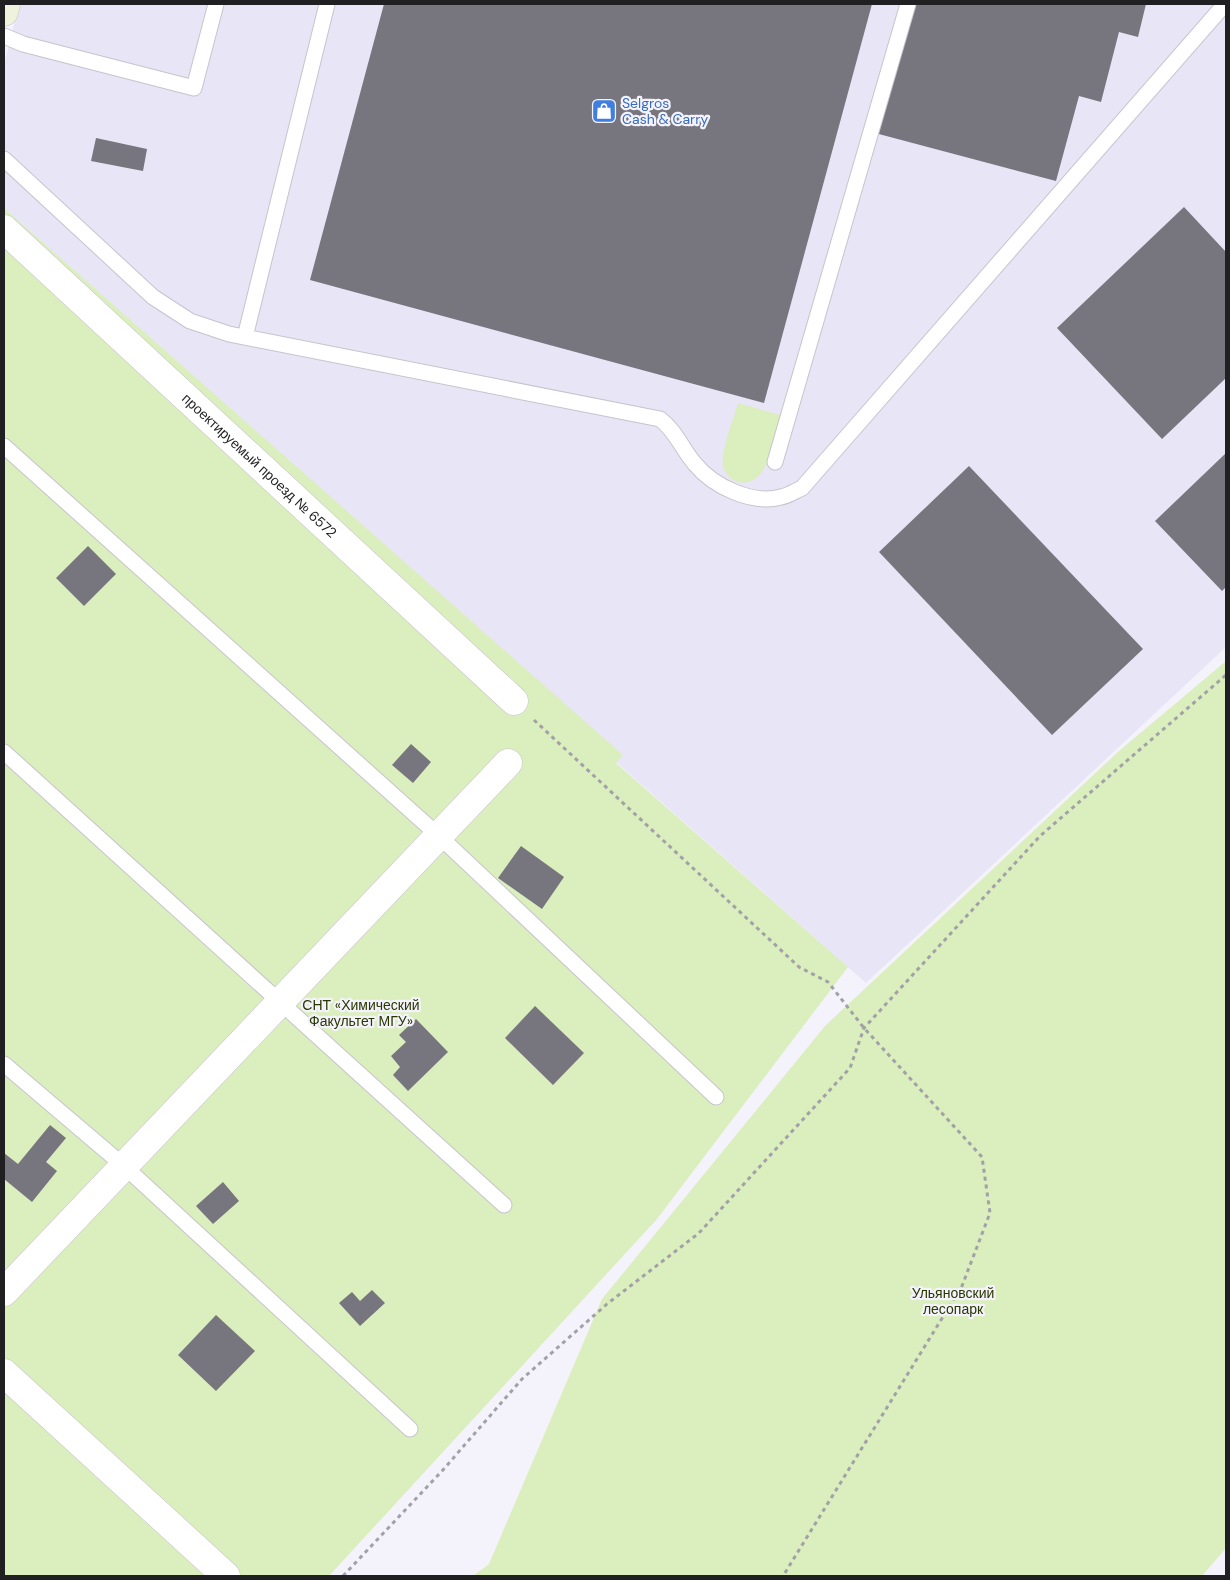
<svg xmlns="http://www.w3.org/2000/svg" width="1230" height="1580" font-family="'DM Sans',sans-serif">
	<style>
		.built { fill: #e8e5f6 }
		.green { fill: #dbeebd }
		.building { fill: #77757e }
		.lines { fill: none; stroke-linecap: round; stroke-linejoin: round }
		.lane-casing { stroke: #c6c4cd; stroke-width: 17 }
		.street-casing { stroke: #c6c4cd; stroke-width: 29 }
		.secondary-casing { stroke: #c6c4cd; stroke-width: 29 }
		.path { stroke: #a2a1a7; stroke-width: 3; stroke-dasharray: 4 4; stroke-linecap: butt }
		.lane { stroke: #fff; stroke-width: 15 }
		.street { stroke: #fff; stroke-width: 28 }
		.secondary { stroke: #eff3dc; stroke-width: 28 }
		.labels { text-anchor: middle; stroke-width: 4.5; stroke-linejoin: round; paint-order: stroke }
		.shop-label { font-size: 14px; fill: #366cbe; stroke: #f4f3fc; text-anchor: start }
		.street-label { font-size: 14px; fill: #201f22; stroke: #f4f3fc }
		.park-label { font-size: 14px; fill: #293800; stroke: #f4f3fc }
	</style>
	<rect width="100%" height="100%" fill="#f4f3fc"/>
	<path class="built" d="M19,4H1226V647L866,983L616,762L622,755L4,208V65Z"/>
	<path class="green" d="M4,208L623,755L616,763L848,967L657,1219L329,1576H4Z
		M738,403L780,415C775,435 769,489 738,482C731,481 725,473 723,466C720,452 734,418 738,403Z
		M1226,661V1548L1202,1576H473L489,1564L602,1299L825,1026L1119,751Z"/>
	<path class="building" d="M384,4H872L764,403L310,280Z
		M909,4H1146L1138,37L1119,32L1101,102L1079,96L1056,181L875,133Z
		M96,138L147,149L143,171L91,161Z
		M1184,207L1226,252V378L1162,439L1057,328Z
		M1226,453V587L1222,591L1155,521Z
		M969,466L1143,649L1052,735L879,552Z
		M88,546L116,574L84,606L56,578Z
		M411,744L431,762L413,783L392,765Z
		M521,846L564,877L542,909L498,878Z
		M535,1006L584,1053L553,1085L505,1038Z
		M416,1019L448,1052L408,1091L393,1075L400,1067L391,1056L406,1042L399,1035Z
		M50,1125L66,1138L46,1162L57,1171L32,1202L4,1179V1153L18,1164Z
		M223,1182L239,1201L213,1224L196,1206Z
		M372,1290L385,1303L360,1326L339,1303L352,1292L360,1301Z
		M216,1315L255,1351L216,1391L178,1355Z"/>
	<g class="lines">
		<defs>
			<path id="lane" d="M4,36L23,44L194,88L216,4
				M4,159L153,297L190,321L229,334L660,419C676,431 682,449 695,464C713,486 752,505 781,497C788,496 795,491 802,488L1225,4
				M245,337L327,4
				M4,446L439,836L716,1097
				M775,462L908,4
				M4,752L504,1205
				M4,1064L124,1166L410,1429"/>
			<g id="street">
				<path id="s1" d="M4,229L514,701"/>
				<path d="M4,1292L508,763"/>
				<path d="M4,1373L226,1576"/>
			</g>
			<path id="secondary" d="M4,12L6,4"/>
		</defs>
		<use href="#lane" class="lane-casing"/>
		<use href="#street" class="street-casing"/>
		<use href="#secondary" class="secondary-casing"/>
		<path class="path" d="M534,720L799,967L828,982L864,1028L982,1157L990,1213L962,1286L783,1576
			M343,1576L442,1471L522,1379L607,1304L699,1233L850,1068L864,1028L1040,836L1226,675"/>
		<use href="#lane" class="lane"/>
		<use href="#street" class="street"/>
		<use href="#secondary" class="secondary"/>
	</g>
	<defs>
		<symbol id="shop-square" viewBox="-11 -11 22 22"><rect x="-9" y="-9" width="18" height="18" rx="4" fill="#3f7fe0" stroke="#f4f3fc"/><path d="M-5-2.5h2.3a2.7 3.5 0 0 1 5.4 0H5L5.5 6h-11ZM-1.5-2.5h3a1.5 2.3 0 0 0-3 0Z" fill="#fff"/></symbol>
	</defs>
	<g fill-rule="evenodd">
		<use href="#shop-square" x="590" y="97" width="28" height="28"/>
	</g>
	<g class="labels">
		<g class="shop-label">
			<text x="622" y="108">Selgros<tspan x="622" dy="16">Cash &amp; Carry</tspan></text>
		</g>
		<g class="street-label">
			<text dy="5" stroke="none"><textPath href="#s1" startOffset="348">проектируемый проезд № 6572</textPath></text>
		</g>
		<g class="park-label">
			<text x="361" y="1010">СНТ «Химический<tspan x="361" dy="16">Факультет МГУ»</tspan></text>
			<text x="953" y="1298">Ульяновский<tspan x="953" dy="16">лесопарк</tspan></text>
		</g>
	</g>
	<rect width="1230" height="1580" fill="none" stroke="#201f22" stroke-width="10"/>
</svg>
